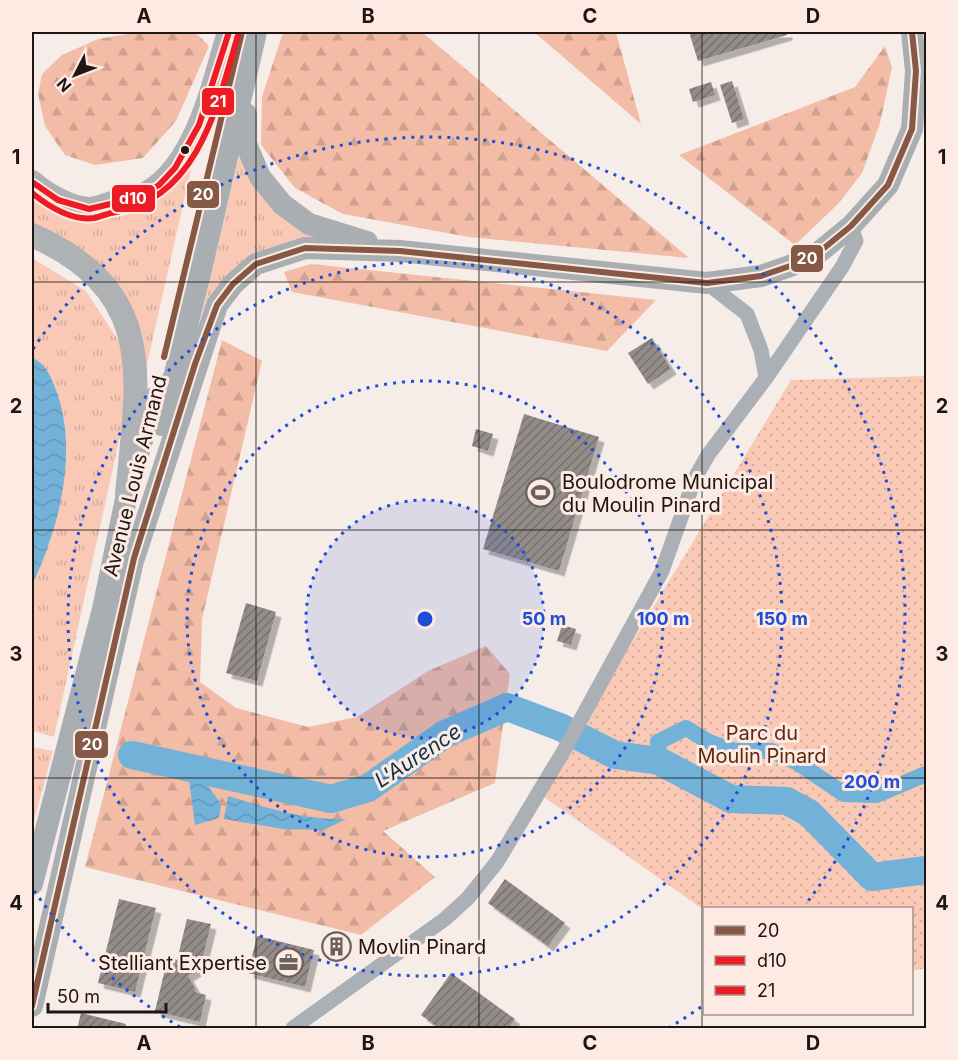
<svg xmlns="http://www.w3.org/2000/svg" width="958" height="1060" font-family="Inter,sans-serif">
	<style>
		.grass { fill: url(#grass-tufts) }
		.forest { fill: url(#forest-firs) }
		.park { fill: url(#park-dots) }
		.water { fill: url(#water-waves) }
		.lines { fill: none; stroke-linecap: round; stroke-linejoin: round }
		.canal { stroke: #72b2d8; stroke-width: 16 }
		.river { stroke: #72b2d8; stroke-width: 28 }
		.building { fill: url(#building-hatch); filter: url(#shadow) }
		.minor { stroke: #aab0b5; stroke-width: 15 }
		.secondary { stroke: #a9aeb3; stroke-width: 22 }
		.primary { stroke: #aeb2b5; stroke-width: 24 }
		.bus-1-casing { stroke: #fceae3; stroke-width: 10 }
		.bus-2-casing { stroke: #fceae3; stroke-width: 10 }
		.bus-3-casing { stroke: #fceae3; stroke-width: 10 }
		.bus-1 { stroke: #855946; stroke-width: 6 }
		.bus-2 { stroke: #ed1c24; stroke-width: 6 }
		.bus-3 { stroke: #ed1c24; stroke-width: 6 }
		.grid { fill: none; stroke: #1e1613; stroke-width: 1.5; stroke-opacity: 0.55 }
		.ring { fill: none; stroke: #1d4ed8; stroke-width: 3; stroke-dasharray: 3 6 }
		.bus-dot { fill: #1e1613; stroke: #fceae3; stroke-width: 2 }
		.labels { text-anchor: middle; stroke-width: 6; stroke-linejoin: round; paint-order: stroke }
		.street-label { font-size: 20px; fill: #1e1613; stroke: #fceae3 }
		.poi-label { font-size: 20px; fill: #1e1613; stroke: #fceae3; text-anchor: start }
		.park-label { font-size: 20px; fill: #632910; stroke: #fceae3 }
		.water-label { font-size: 21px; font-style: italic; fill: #0b344b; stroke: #fceae3 }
		.centre { fill: #1d4ed8; stroke: #fceae3; stroke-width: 3 }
		.ring-label { font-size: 18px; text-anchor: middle; font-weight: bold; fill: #1d4ed8; stroke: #fceae3; stroke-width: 6; stroke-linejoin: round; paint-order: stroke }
		.line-badge { stroke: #fceae3; stroke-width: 2 }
		.badge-label { font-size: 16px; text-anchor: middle; font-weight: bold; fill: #fff }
		.neatline { fill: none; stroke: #1e1613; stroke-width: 2 }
		.grid-label { font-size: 20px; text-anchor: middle; font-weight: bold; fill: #1e1613 }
	</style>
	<defs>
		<pattern id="grass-tufts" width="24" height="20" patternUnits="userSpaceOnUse" patternTransform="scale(1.5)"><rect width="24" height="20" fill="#f9c9b6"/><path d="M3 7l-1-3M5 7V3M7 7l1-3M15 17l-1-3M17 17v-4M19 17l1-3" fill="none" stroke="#d5ac9c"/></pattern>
		<pattern id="forest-firs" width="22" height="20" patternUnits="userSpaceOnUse" patternTransform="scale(1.5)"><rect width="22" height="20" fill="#f2bca6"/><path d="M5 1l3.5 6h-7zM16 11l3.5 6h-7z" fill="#cfa18e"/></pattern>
		<pattern id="park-dots" width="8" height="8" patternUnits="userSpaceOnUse" patternTransform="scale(1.5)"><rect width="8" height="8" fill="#f9c9b6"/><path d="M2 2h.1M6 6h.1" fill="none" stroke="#d5ac9c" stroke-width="1.8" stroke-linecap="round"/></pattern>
		<pattern id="water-waves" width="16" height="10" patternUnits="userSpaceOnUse" patternTransform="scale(1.5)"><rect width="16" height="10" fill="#72b2d8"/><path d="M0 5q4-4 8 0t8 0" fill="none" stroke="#6298b8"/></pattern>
		<pattern id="building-hatch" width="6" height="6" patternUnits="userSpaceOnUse" patternTransform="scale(1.5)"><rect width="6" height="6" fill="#938c89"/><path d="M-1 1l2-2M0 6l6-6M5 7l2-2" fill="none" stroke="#77716f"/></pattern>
		<filter id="shadow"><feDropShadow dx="5.5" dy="5.5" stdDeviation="0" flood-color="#0004"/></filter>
	</defs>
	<rect width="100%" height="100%" fill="#f6ede9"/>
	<path class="grass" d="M241,147L323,240L274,246L196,340Z
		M193,160L146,369L137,331L32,231V193C49,200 69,211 88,215C133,225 164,188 193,160Z
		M32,258L86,291L122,346L127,404L54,737L33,731L32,727V585L50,542L60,501L64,469L37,361L32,358Z
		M32,747L53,751L32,828Z"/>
	<path class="forest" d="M140,32H195L209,46L176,121L143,158L95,165L65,155L45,126L38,94L42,74L62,55L98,39Z
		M283,32H422L689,258L469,237L343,214L295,188L261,145L262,97Z
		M534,32H616L641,124Z
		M885,46L892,67L880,123L862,173L839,203L795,245L679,155L855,87Z
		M311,264L656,300L607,351L292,292L284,272Z
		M222,340L262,361L202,619L200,682L236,708L308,727L357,717L428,671L486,646L510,674L495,783L383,831L435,877L361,935L85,867Z"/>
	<path class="park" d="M926,376V968L912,971V908L704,910L540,794L791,380Z"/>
	<path class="water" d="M32,358C45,363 49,373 54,385C80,446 60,527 32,585Z
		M189,780L208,786L221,804L219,818L195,825Z
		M228,796C266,808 305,820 346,819L324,830L283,829L224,819Z"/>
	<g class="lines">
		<path class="canal" d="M659,761L658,742L686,728L709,742L735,751H772L798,763L844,794L876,795L926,774"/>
		<path class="river" d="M132,755L331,799L368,788L445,734L507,707L560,727L615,755L659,761L731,799L787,801L809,813L872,877L926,870"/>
	</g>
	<path class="building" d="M689,32H787V35L698,61Z
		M732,81L744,119L732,123L720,85Z
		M711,82L715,95L693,102L689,89Z
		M652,338L671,369L648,384L628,353Z
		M524,414L599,437L559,571L483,549Z
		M476,429L493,434L488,451L472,446Z
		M246,603L276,612L257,681L226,673Z
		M562,625L576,629L571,645L557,641Z
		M505,879L565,923L548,946L488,903Z
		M119,899L156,908L135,992L98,983Z
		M187,919L211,924L201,965H198L196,971L188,976L195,988V992L206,995L200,1022L155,1011L168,957L177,960Z
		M257,936L314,950L305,987L248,973Z
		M451,973L515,1019L508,1029H440L421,1015Z
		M81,1013L126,1024L125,1029H77Z"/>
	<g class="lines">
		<path class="minor" d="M707,283L747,314L761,350L766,378
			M293,1028L445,919L468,898L497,862L563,752L662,571L695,478L708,455L766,378L842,267L856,241L851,226"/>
		<path class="secondary" d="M246,114V144L260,177L282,204L309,224L367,242
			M162,425L200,274L256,32
			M134,558L217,305L233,284L256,264L305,248L400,251L707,283L761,276L790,266L818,253L851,226L888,185L912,129L916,71L912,32
			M32,884L103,609L127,494L154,398
			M32,1006L137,543"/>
		<path class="primary" d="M32,182C46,194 69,208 89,209C96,209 105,205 112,203C120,202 131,201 139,197C196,173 213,84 229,32
			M32,235C159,292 138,377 127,494"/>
		<defs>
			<path id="bus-1" d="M164,357L242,32
				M32,1006L134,558L195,364L217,305L233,284L256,264L305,248L400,251L707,283L761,276L790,266L818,253L851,226L888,185L912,129L916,71L912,32"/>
			<path id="bus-2" d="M32,182L58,200L89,209L136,198L159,185L175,168L199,125L229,32"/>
			<path id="bus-3" d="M32,193C48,206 72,221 94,218C102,216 109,213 116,212C199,197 218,103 238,35"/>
		</defs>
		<use href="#bus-1" class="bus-1-casing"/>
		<use href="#bus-2" class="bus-2-casing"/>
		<use href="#bus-3" class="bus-3-casing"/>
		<use href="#bus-1" class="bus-1"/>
		<use href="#bus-2" class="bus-2"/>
		<use href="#bus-3" class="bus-3"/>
	</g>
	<path class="grid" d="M256,32V1028M479,32V1028M702,32V1028M32,282H926M32,530H926M32,778H926"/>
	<circle cx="425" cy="619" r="119" fill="#1d4ed8" fill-opacity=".12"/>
	<g class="ring">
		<circle cx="425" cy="619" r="119"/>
		<circle cx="425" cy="619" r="238"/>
		<circle cx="425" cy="619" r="357"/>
		<path d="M701 1007A476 476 0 0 1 670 1027M180 1027A476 476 0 0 1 33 889M33 349A476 476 0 1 1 805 905"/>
	</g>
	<defs>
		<symbol id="stadium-ring" viewBox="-11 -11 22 22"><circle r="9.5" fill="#fceae3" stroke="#6a615e" stroke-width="1.5"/><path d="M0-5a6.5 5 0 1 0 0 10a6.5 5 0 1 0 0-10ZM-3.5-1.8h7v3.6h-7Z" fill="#6a615e"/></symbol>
		<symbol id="building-ring" viewBox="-11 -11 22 22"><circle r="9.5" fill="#fceae3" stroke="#6a615e" stroke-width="1.5"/><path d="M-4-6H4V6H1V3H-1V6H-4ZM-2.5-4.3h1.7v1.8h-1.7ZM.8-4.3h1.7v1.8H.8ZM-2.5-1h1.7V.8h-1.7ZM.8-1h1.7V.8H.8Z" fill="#6a615e"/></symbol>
		<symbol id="office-ring" viewBox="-11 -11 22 22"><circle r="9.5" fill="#fceae3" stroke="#6a615e" stroke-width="1.5"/><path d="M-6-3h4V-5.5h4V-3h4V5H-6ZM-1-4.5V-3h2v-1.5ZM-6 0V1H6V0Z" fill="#6a615e"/></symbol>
	</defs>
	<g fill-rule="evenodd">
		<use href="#stadium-ring" x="524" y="476" width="33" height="33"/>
		<use href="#building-ring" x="320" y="930" width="33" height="33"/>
		<use href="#office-ring" x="272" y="946" width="33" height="33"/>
	</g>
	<circle class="bus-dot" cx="185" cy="150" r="5"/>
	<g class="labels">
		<g class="street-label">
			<text transform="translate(135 476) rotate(-76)" y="7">Avenue Louis Armand</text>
		</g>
		<g class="poi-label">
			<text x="562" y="489">Boulodrome Municipal<tspan x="562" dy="23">du Moulin Pinard</tspan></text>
			<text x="358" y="954">Movlin Pinard</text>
			<text x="267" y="970" text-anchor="end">Stelliant Expertise</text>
		</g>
		<g class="park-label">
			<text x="762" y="740">Parc du<tspan x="762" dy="23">Moulin Pinard</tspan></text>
		</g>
		<g class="water-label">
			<text transform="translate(418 756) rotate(-33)" y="7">L'Aurence</text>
		</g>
	</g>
	<circle cx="425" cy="619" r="9" class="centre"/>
	<g class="ring-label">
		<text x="544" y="625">50 m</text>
		<text x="663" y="625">100 m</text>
		<text x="782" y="625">150 m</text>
		<text x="872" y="788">200 m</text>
	</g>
	<g class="line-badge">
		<rect x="201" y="87" width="34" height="29" rx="6" fill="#ed1c24"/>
		<rect x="186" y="180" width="34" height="29" rx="6" fill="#855946"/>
		<rect x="111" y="184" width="45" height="29" rx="6" fill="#ed1c24"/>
		<rect x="790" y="244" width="34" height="29" rx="6" fill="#855946"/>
		<rect x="74" y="730" width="35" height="29" rx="6" fill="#855946"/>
	</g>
	<g class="badge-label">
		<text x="218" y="107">21</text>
		<text x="203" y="200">20</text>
		<text x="133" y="204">d10</text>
		<text x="807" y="264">20</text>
		<text x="92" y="750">20</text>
	</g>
	<rect width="958" height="1060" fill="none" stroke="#fceae3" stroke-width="66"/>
	<rect x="703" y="907" width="210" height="108" fill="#fceae3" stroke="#a39590" stroke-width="1.5"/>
	<rect x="715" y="926" width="30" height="9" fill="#855946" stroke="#a39590" stroke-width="1.5"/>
	<text x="757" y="937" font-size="18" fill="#1e1613">20</text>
	<rect x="715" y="956" width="30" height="9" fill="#ed1c24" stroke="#a39590" stroke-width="1.5"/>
	<text x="757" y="967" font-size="18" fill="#1e1613">d10</text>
	<rect x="715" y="986" width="30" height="9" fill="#ed1c24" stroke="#a39590" stroke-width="1.5"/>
	<text x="757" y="997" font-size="18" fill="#1e1613">21</text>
	<g transform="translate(75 75) rotate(228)" stroke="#fceae3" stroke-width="4.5" paint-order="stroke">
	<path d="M0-4.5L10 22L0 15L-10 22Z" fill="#1e1613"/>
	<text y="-9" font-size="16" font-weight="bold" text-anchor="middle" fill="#1e1613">N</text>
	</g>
	<path d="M48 1003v9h118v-9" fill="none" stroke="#1e1613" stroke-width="3"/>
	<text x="57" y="1003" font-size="18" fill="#1e1613" stroke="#fceae3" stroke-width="4.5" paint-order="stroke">50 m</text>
	<rect x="33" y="33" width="892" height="994" class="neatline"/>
	<g class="grid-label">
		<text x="144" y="23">A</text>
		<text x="368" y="23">B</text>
		<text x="590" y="23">C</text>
		<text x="813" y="23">D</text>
		<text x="16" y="164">1</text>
		<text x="942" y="164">1</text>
		<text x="16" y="413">2</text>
		<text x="942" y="413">2</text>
		<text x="16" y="661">3</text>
		<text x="942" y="661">3</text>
		<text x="16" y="910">4</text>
		<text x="942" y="910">4</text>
		<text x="144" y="1050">A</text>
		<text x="368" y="1050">B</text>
		<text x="590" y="1050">C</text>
		<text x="813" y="1050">D</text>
	</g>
</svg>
